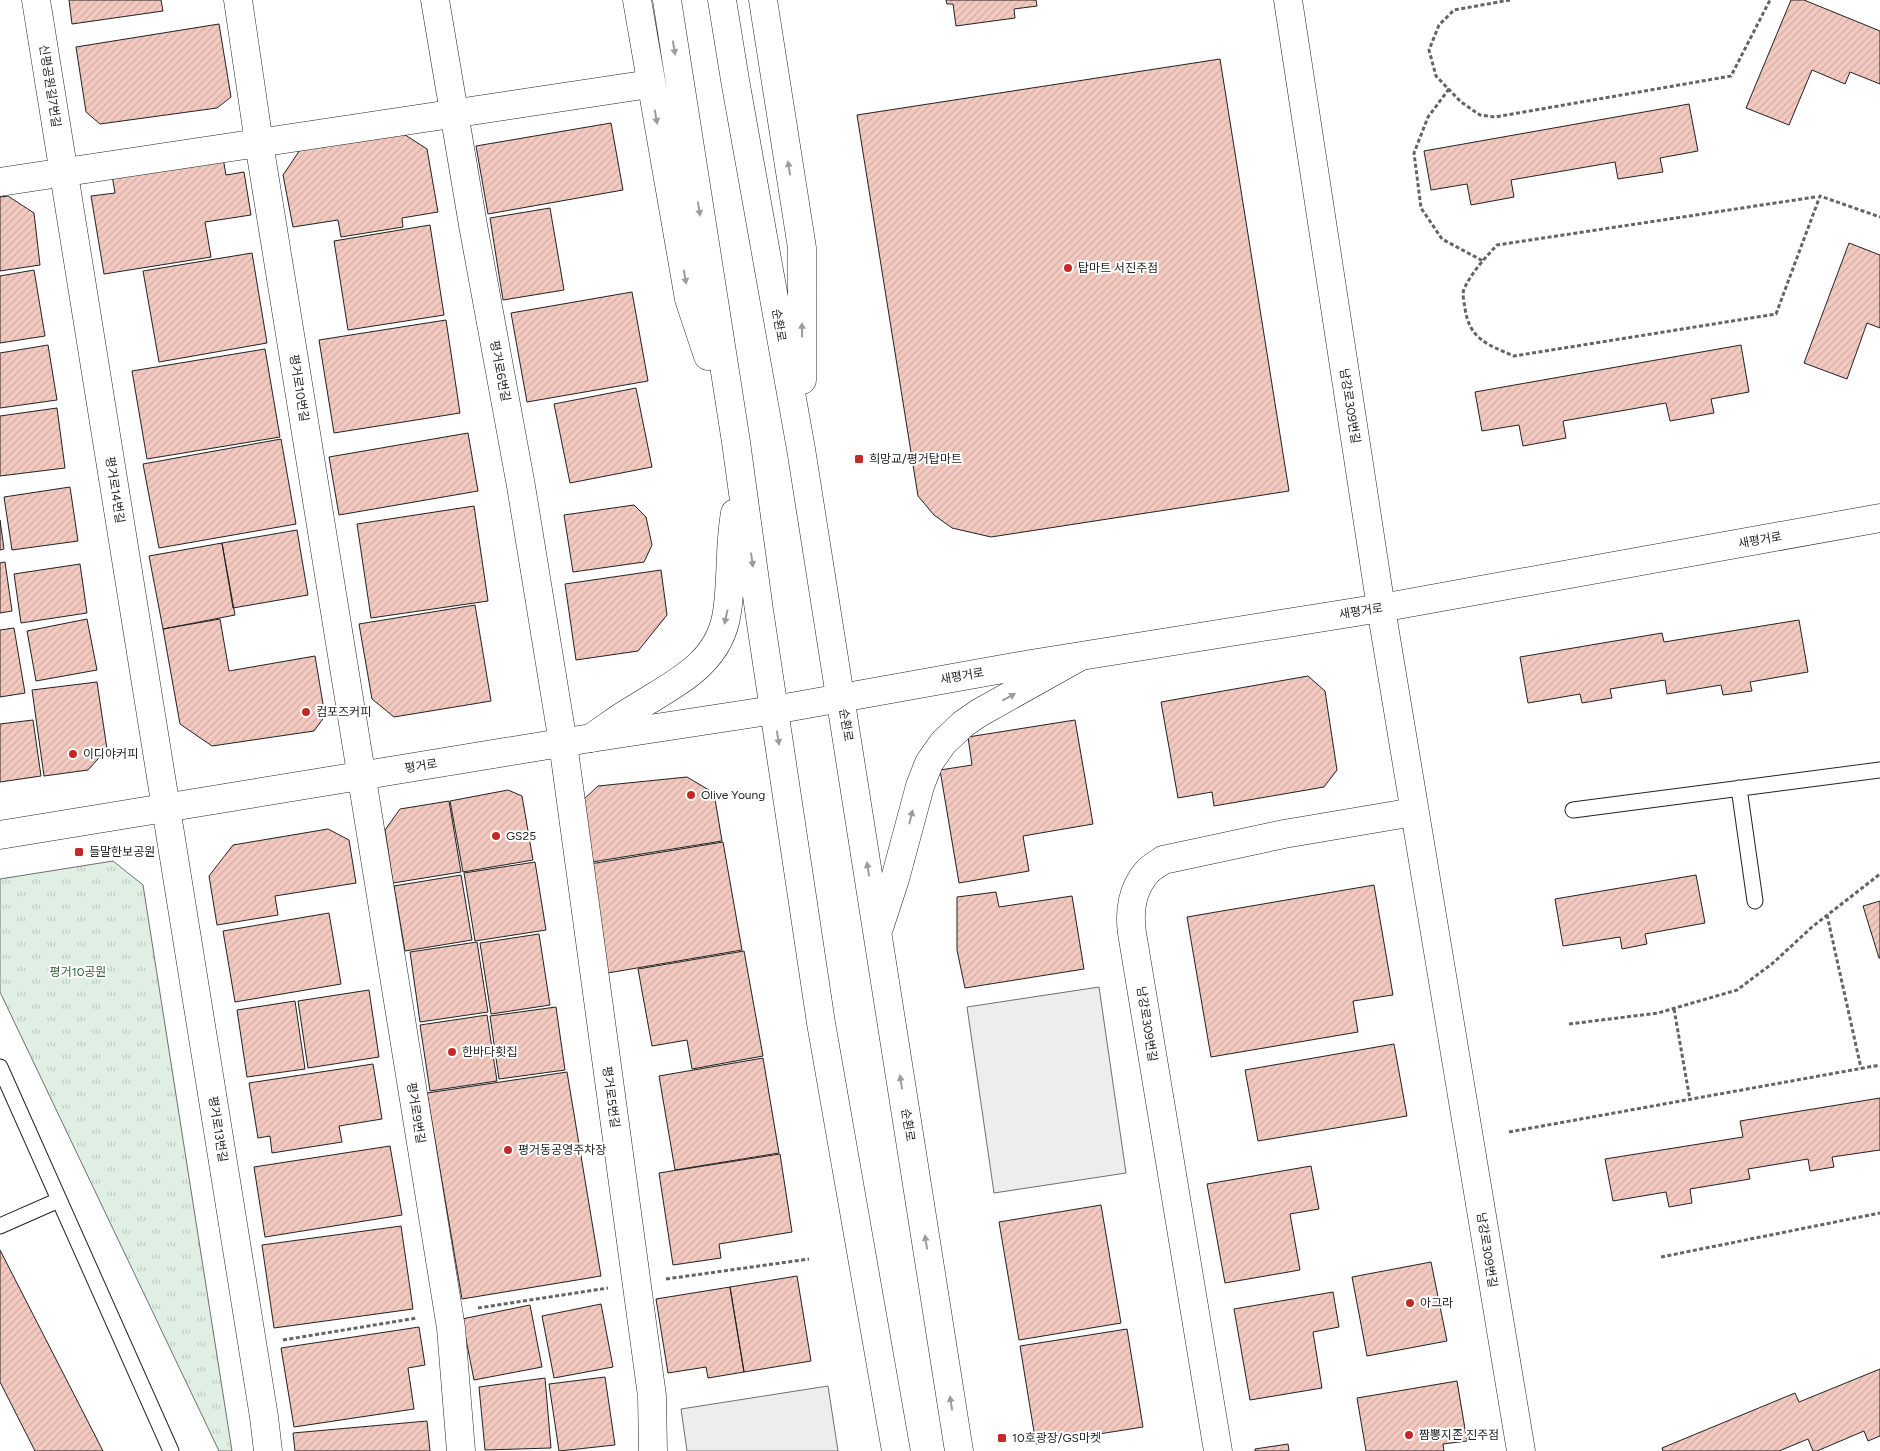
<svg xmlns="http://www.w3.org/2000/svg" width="1880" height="1451" font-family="Figtree,'Noto Sans KR',sans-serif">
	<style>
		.grass { fill: url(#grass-tufts); stroke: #6f6f6f }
		.parking { fill: #ededed; stroke: #6f6f6f }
		.building { fill: url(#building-hatch); stroke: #222 }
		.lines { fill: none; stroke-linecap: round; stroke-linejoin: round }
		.service-casing { stroke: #222; stroke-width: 17 }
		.minor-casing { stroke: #222; stroke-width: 29 }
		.tertiary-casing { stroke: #222; stroke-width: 29 }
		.primary-casing { stroke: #222; stroke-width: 29 }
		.path { stroke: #646464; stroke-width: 3; stroke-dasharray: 4 2.5; stroke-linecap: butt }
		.service { stroke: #fff; stroke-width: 15 }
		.minor { stroke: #fff; stroke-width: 28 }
		.tertiary { stroke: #fff; stroke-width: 28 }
		.primary { stroke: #fff; stroke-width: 28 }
		.oneway { fill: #9c9c9c }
		.poi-dot { fill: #c62828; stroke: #fff; stroke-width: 2 }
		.labels { text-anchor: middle; stroke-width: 4; stroke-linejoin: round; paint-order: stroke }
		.street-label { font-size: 12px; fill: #222; stroke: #fff }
		.poi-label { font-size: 12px; fill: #222; stroke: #fff; text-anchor: start }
		.park-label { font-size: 12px; fill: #2f5e38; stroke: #fff }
	</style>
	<defs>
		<pattern id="grass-tufts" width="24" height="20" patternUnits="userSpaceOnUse" patternTransform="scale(1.25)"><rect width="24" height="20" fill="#e0efe3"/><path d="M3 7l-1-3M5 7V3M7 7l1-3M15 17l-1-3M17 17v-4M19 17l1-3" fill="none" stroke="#c0cdc2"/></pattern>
		<pattern id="building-hatch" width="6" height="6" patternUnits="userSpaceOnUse" patternTransform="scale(1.25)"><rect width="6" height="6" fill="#f3c9c0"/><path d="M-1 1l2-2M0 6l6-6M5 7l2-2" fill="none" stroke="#d0aca5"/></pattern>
	</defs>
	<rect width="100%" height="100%" fill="#fff"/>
	<path class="grass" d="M113,861L143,885L232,1451H219L0,992V879Z"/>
	<path class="parking" d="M1099,987L1126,1173L994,1193L967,1007Z
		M828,1386L838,1451H687L681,1409Z"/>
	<path class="building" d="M69,0H161L163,11L72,24Z
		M946,0H1036L1037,6L1014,9L1015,18L956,26L953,4H947Z
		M1791,0H1804L1880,31V84L1850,72L1845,84L1812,70L1789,125L1746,108Z
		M219,24L231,97L217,108L100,124L86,112L76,47Z
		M1220,59L1289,491L991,537L952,528L934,515L918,496L857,115Z
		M1689,104L1698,151L1660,158L1663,172L1618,179L1615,162L1511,180L1514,197L1471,205L1467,184L1431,190L1424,151Z
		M611,123L623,190L488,214L476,146Z
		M396,129L427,149L438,212L402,218L403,227L341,237L338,220L293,227L283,175L302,147Z
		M223,158L226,175L244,172L251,215L205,222L211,257L104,274L91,196L115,193L112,175Z
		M8,196L34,213L40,265L0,271V197Z
		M550,208L564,290L503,300L490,218Z
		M430,225L444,315L348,330L334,241Z
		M1849,243L1880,255V328L1867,323L1847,379L1804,363Z
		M252,253L267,343L159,362L143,271Z
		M34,270L45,336L0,343V276Z
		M632,292L648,381L527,402L511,313Z
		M446,320L460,413L334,433L319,340Z
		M48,345L57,400L0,408V353Z
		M1741,345L1749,392L1711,399L1714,413L1670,421L1666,403L1563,421L1566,438L1523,446L1519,425L1482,431L1475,392Z
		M265,349L280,437L147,459L132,371Z
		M636,388L652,467L570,483L554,404Z
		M57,408L65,468L0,476V416Z
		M468,433L478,491L339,515L329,457Z
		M281,439L296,524L159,548L143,464Z
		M70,487L78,541L12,550L4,497Z
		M634,505L646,517L652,545L644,562L573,572L564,515Z
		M474,506L488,601L371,618L357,524Z
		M0,520L4,549L0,550Z
		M297,530L308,595L233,608L222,543Z
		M222,543L235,615L163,629L149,556Z
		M5,562L12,611L0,613V563Z
		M80,564L87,613L21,623L14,574Z
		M661,570L667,615L638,651L576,660L565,584Z
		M475,605L491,701L394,717L372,699L359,624Z
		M87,619L97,670L36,681L27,631Z
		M220,619L229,671L315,656L325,716L314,731L212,746L180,724L163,629Z
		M1799,620L1808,672L1750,682L1752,691L1723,695L1721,685L1667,694L1665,680L1610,689L1612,698L1582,703L1580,694L1528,703L1520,657L1662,633L1664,642Z
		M14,628L25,693L0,697V630Z
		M1308,676L1325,691L1337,770L1324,787L1214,806L1212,792L1178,798L1161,702Z
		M97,682L107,749L88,770L44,776L32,690Z
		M33,720L41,776L0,782V724Z
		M1075,720L1093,824L1023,836L1029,871L959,883L940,770L972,765L968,737Z
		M687,777L714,793L722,841L592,862L582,801L598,786Z
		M508,790L522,796L533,860L463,872L450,801Z
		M449,801L461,872L393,883L385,830L400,809Z
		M328,829L349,840L356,883L275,896L278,915L217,925L209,876L233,845Z
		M723,842L742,950L602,974L584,865Z
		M535,862L546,930L475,941L464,873Z
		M461,875L472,940L405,951L394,886Z
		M1696,875L1705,923L1645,934L1647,944L1622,949L1620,937L1563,946L1555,899Z
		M1374,885L1393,995L1353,1001L1358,1032L1211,1057L1187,917Z
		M996,892L999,907L1072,896L1084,969L965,988L957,950V897Z
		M1880,901V958H1879L1863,906Z
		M329,913L341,984L235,1002L223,931Z
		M539,934L550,1005L491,1014L480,943Z
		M477,942L488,1012L420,1022L410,952Z
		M744,951L763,1056L692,1069L687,1040L652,1046L638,969Z
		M369,990L379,1057L308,1068L298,1001Z
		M295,1001L305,1069L247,1077L237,1010Z
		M556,1007L565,1070L499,1079L490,1016Z
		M487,1015L497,1081L430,1091L420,1025Z
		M1394,1044L1407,1116L1258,1141L1245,1070Z
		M763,1058L779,1153L675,1170L659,1076Z
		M373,1064L382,1119L339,1126L342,1142L272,1153L270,1136L258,1138L249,1083Z
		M567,1072L601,1276L462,1299L427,1093Z
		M1880,1098V1150L1832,1157L1834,1167L1810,1171L1808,1159L1748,1169L1750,1179L1690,1189L1692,1203L1669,1207L1666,1192L1613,1201L1605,1159L1743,1137L1740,1121Z
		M390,1146L402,1215L265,1237L254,1167Z
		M780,1154L792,1232L719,1244L721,1258L673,1265L659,1173Z
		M1311,1166L1319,1209L1290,1214L1300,1270L1225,1283L1207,1184Z
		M1101,1205L1121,1323L1019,1340L999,1222Z
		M401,1226L413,1309L274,1328L262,1245Z
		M0,1250L103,1451H35L0,1382Z
		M1431,1262L1447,1341L1367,1356L1352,1277Z
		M797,1276L811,1361L744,1372L730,1287Z
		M730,1287L744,1372L708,1378L706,1367L668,1373L656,1299Z
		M1333,1292L1339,1327L1313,1332L1322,1388L1250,1400L1234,1309Z
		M601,1304L613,1367L554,1378L542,1316Z
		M530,1305L542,1367L474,1380L462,1319Z
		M419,1327L425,1365L408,1368L414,1409L294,1427L281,1348Z
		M1127,1329L1143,1427L1036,1444L1020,1346Z
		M1880,1369V1436L1868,1441L1864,1431L1817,1451H1813L1808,1439L1779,1451H1663L1662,1448L1795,1393L1799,1402Z
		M605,1377L615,1445L559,1451L549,1384Z
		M545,1378L551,1448L485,1450L479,1387Z
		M1457,1381L1467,1441L1443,1444L1444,1451H1366L1357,1398Z
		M427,1421L430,1451H295L293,1433Z
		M1288,1444L1289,1451H1255V1449Z"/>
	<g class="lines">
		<defs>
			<path id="service" d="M1739,788L1755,901
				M1573,810L1880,770
				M0,1067L171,1451
				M0,1226L59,1200"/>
			<path id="minor" d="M36,0L264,1417L268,1451
				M238,0L259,143L451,1328L461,1451
				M435,0L473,225L521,486L563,743L652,1396L653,1451
				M1288,0L1381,608L1521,1451
				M0,182L650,84
				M1218,1451L1132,933C1129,912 1132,889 1147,872C1151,867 1158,864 1163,860L1284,834L1414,812"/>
			<path id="tertiary" d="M0,835L591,738L774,710L1031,664L1381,608L1880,518"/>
			<path id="primary" d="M637,0L689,299L708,356
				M667,0L736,442L759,610L821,1023L896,1451
				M722,0L735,80L801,449L959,1451
				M763,0L802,248V380
				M591,738C606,728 620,717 636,708C675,683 720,664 727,612C732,579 729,546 735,513
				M879,928L895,879L920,786L929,763L943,743L963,724L979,713L1079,657"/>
		</defs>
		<use href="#service" class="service-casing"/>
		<use href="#minor" class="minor-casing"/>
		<use href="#tertiary" class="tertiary-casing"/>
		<use href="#primary" class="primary-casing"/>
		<path class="path" d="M1510,0L1454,10L1439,25L1429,50L1436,76L1461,102L1480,115L1495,117L1731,76L1770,0
			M1449,89L1428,117L1414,153L1421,208L1442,239L1483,261
			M1815,197L1497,245C1485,258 1472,272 1464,289C1462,294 1464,302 1465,308C1469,339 1488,345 1514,356L1776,314L1820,196L1880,217
			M1827,915L1861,1068
			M1674,1009L1690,1100
			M1569,1024L1658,1013L1737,990L1773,963L1812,927L1880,874
			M1509,1132L1880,1065
			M1661,1257L1880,1213
			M666,1279L809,1259
			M478,1308L608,1288
			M283,1340L417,1318"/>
		<use href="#service" class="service"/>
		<use href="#minor" class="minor"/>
		<use href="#tertiary" class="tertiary"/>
		<use href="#primary" class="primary"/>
	</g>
	<defs><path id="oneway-solid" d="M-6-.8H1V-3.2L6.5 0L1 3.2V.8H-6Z" transform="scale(1.25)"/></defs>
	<g class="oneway">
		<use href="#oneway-solid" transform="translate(674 48) rotate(81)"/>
		<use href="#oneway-solid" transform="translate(656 117) rotate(80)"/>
		<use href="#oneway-solid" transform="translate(789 168) rotate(-99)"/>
		<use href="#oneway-solid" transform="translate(699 209) rotate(81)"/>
		<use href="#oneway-solid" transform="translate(685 277) rotate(80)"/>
		<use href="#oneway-solid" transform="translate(802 330) rotate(-90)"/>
		<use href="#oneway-solid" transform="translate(752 560) rotate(82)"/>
		<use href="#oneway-solid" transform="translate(726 617) rotate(102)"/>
		<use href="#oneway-solid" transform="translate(1009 697) rotate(-29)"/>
		<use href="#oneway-solid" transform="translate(778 738) rotate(81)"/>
		<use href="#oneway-solid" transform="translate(911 817) rotate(-76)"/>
		<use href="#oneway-solid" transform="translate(868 869) rotate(-99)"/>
		<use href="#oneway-solid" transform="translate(901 1082) rotate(-99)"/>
		<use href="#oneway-solid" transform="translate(926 1242) rotate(-99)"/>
		<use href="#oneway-solid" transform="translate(951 1403) rotate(-99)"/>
	</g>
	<g class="poi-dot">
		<circle cx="1068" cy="268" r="5"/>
		<rect x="854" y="454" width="10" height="10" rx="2.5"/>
		<circle cx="306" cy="712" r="5"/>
		<circle cx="73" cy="754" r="5"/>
		<circle cx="691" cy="795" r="5"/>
		<circle cx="496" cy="836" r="5"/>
		<rect x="74" y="847" width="10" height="10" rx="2.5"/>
		<circle cx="452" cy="1052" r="5"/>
		<circle cx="508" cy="1150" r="5"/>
		<circle cx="1410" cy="1303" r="5"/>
		<circle cx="1409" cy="1435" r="5"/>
		<rect x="997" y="1433" width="10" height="10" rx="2.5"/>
	</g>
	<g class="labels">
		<g class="street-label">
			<text transform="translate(50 86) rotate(81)" y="4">신평공원길7번길</text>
			<text transform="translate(779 325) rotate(80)" y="4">순환로</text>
			<text transform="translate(500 371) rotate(79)" y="4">평거로6번길</text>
			<text transform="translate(299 388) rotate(81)" y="4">평거로10번길</text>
			<text transform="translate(1350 406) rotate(81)" y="4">남강로309번길</text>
			<text transform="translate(115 490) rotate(81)" y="4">평거로14번길</text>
			<text transform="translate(1760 540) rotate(-10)" y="4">새평거로</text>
			<text transform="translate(1361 611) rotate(-9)" y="4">새평거로</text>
			<text transform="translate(962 676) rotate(-10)" y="4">새평거로</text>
			<text transform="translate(846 725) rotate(81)" y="4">순환로</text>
			<text transform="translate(421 766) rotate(-9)" y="4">평거로</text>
			<text transform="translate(1147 1024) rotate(81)" y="4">남강로309번길</text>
			<text transform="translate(611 1097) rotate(82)" y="4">평거로5번길</text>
			<text transform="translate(416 1113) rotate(81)" y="4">평거로9번길</text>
			<text transform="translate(908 1125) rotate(81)" y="4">순환로</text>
			<text transform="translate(218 1129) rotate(81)" y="4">평거로13번길</text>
			<text transform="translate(1487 1250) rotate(81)" y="4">남강로309번길</text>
		</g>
		<g class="poi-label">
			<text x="1078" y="272">탑마트 서진주점</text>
			<text x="869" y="463">희망교/평거탑마트</text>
			<text x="316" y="716">컴포즈커피</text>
			<text x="83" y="758">이디야커피</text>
			<text x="701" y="799">Olive Young</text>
			<text x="506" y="840">GS25</text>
			<text x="89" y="856">들말한보공원</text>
			<text x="462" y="1056">한바다횟집</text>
			<text x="518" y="1154">평거동공영주차장</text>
			<text x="1420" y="1307">아그라</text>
			<text x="1419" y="1439">짬뽕지존 진주점</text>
			<text x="1012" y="1442">10호광장/GS마켓</text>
		</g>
		<g class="park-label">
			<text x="78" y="976">평거10공원</text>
		</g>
	</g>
</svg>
